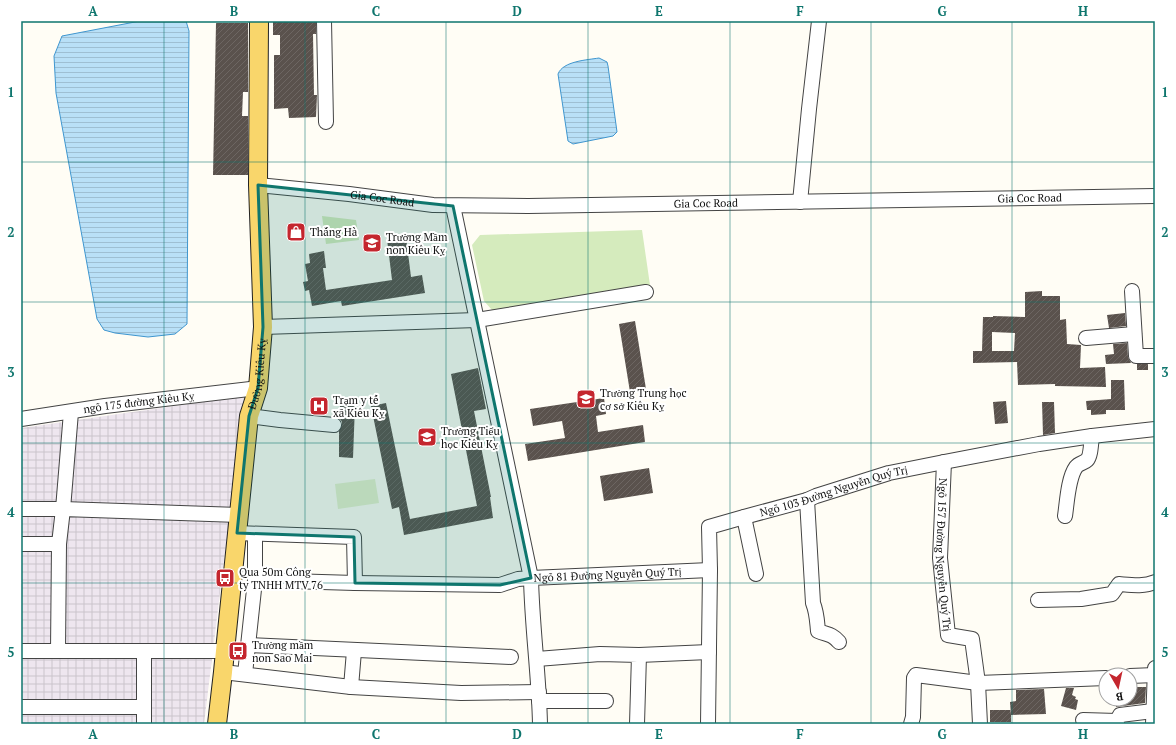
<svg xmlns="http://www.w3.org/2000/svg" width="1176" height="745" font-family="'PT Serif',serif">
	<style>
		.industrial { fill: url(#industrial-grid) }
		.green { fill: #d5ebbd }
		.pitch { fill: #e6f2cf }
		.water { fill: url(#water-rules); stroke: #3f96cf }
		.building { fill: url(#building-hatch); fill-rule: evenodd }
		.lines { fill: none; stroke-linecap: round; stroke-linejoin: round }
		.minor-casing { stroke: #444; stroke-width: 16 }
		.major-casing { stroke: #222; stroke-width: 20 }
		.minor { stroke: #fff; stroke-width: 14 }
		.major { stroke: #f9d66b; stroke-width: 18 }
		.marked { fill: #0f766e; fill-opacity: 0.2; stroke: #0f766e; stroke-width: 3; stroke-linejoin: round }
		.grid { fill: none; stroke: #0f766e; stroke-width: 1; stroke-opacity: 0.55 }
		.labels { text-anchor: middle; stroke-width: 4; stroke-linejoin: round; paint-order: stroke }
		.street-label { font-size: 11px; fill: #111; stroke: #fff }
		.poi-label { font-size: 11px; fill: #111; stroke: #fff; text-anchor: start }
		.neatline { fill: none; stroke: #0f766e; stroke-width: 1.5 }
		.grid-label { font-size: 13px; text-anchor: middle; font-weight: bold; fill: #0f766e }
	</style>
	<defs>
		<pattern id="industrial-grid" width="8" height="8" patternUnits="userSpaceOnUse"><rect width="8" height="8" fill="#eee6ef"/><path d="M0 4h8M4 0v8" fill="none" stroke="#cbc4cc"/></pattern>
		<pattern id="water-rules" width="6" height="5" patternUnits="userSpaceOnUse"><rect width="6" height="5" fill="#b9e0f7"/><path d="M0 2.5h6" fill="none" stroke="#9ebfd3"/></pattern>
		<pattern id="building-hatch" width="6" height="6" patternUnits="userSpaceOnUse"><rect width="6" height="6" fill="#5a524d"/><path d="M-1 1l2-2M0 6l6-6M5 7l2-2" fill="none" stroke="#6d6662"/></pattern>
	</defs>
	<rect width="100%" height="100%" fill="#fffdf5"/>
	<path class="industrial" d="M244,396L204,724H21V428Z"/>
	<path class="green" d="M322,216L356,220L359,240L326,244Z
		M642,230L650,285L492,310L484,301L472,245L480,235Z"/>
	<path class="pitch" d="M375,479L379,503L338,509L335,484Z"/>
	<path class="water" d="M140,21H186L189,31L187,324L175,334L148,337L115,333L104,330L97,319L56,93L54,56L62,36Z
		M599,58L607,62L608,66L617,132L613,136L573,144L568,141L558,74C563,61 587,60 599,58Z"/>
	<path class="building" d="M273,21H316V34H313L314,95H317L316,117L289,118L288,108L274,109V55H280V35H273Z
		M216,23H248V92H243L242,116H248V175H213Z
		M406,237L411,277L422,275L425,293L342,306L341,301L312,306L309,290L305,291L303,282L308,281L305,264L310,263L309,254L324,251L326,268H323L326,290L392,280L387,239Z
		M1042,291V296H1060V320L1066,319L1067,344L1081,345L1080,368L1105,367L1106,387L1055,386V384L1018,385L1017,362L973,363V351H982L983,317H993V316L1025,317V292ZM992,332L1015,333L1014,351H992Z
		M1125,313L1126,326L1109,328L1107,315Z
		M635,321L646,389L630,392L619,324Z
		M1127,343L1128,357L1131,363L1106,364L1105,355L1114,354L1113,344Z
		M1137,364H1148V370H1137Z
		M478,368L486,409L474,411L491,497H490L493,518L404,535L399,507L392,509L371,406L386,403L410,519L477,506L451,374Z
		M1111,380H1124L1125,410H1106V414L1091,415V410H1087L1086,401L1111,399Z
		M604,398L606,414L596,416L598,432L643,425L645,442L528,461L525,444L565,438L562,421L533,426L530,409Z
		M1006,401L1008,423L995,424L993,402Z
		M1042,402H1054L1055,433L1043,435Z
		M340,404L355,405L353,458L339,457V431L342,425V422L340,419Z
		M649,468L653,493L604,501L600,476Z
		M1130,687H1146L1145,703L1116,707V699H1130Z
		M1066,688H1074L1072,695L1076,697L1075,699L1078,700L1076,710L1061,706Z
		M1044,689L1046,714L1011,715L1010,702L1016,701V690Z
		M990,710H1011V722H990Z"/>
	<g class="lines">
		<defs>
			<g id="minor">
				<path d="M324,21L326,122"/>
				<path id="s1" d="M258,185L349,194L433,205L528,206L1155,196"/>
				<path d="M800,202L809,109L819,21"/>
				<path d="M1132,291L1136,356H1155"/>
				<path d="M263,327L477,320L646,292"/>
				<path d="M1086,338L1134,334"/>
				<path d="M249,416L280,420L334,425"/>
				<path id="s2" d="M21,419L105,406L258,388"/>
				<path id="s3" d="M944,462L940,558L948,635L972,639L978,683L980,724"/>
				<path d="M807,500L813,603C817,613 817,621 818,631C827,635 831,633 839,642"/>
				<path d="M21,509H63L71,412"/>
				<path d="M1065,516C1067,503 1068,478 1076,467C1079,463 1084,463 1087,460C1091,456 1091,442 1092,436"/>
				<path d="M744,517L756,574"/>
				<path d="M237,533L354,537L355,583"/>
				<path d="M255,534V580"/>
				<path d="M21,544H59"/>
				<path d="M1038,600L1081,599L1112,594L1119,584C1131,585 1144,587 1155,582"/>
				<path d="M249,645L511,657"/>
				<path d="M21,651H225"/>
				<path d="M58,651L59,544L63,509L239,515"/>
				<path d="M639,655L709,652"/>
				<path d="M537,659L600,654L639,655L637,724"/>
				<path d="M223,672L351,687L461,693L539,692"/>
				<path d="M245,674L255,580L355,583L500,585L518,579L531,578L453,206"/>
				<path d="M1130,676L1155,675"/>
				<path d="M351,687L354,651"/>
				<path d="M539,701H606"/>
				<path d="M21,707H144"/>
				<path d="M1083,720L1117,721L1120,715L1153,711"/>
				<path d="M144,724V651"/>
				<path id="s4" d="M540,724C539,675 532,627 531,578L710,570"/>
				<path id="s5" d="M708,724L710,570L709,527L744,517L807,500L816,496L889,473L944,462L1039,444L1092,436L1155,429"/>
				<path d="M911,724L913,717L914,678L916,675L978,683L1106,678"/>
				<path d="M1153,724L1155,668"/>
			</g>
			<g id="major">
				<path id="s6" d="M217,724L223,672L225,651L249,416L258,388L263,327L258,185L259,21"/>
			</g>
		</defs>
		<use href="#minor" class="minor-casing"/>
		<use href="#major" class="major-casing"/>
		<use href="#minor" class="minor"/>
		<use href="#major" class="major"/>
	</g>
	<path class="marked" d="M258,185L453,206L531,578L500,585L355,583L354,537L237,533L249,416L258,388L263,327Z"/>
	<path class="grid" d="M164,21V724M305,21V724M446,21V724M588,21V724M730,21V724M871,21V724M1012,21V724M21,162H1155M21,302H1155M21,443H1155M21,583H1155"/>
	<defs>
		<symbol id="shop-square" viewBox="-11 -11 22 22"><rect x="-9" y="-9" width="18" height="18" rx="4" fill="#c4262e" stroke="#fff"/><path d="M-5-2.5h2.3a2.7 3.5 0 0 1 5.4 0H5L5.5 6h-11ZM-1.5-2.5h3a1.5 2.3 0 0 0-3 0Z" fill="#fff"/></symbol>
		<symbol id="school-square" viewBox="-11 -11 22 22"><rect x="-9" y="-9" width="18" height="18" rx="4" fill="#c4262e" stroke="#fff"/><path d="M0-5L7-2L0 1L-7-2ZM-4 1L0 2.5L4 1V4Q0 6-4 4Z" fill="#fff"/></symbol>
		<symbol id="hospital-square" viewBox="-11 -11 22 22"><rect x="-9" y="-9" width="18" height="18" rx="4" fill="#c4262e" stroke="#fff"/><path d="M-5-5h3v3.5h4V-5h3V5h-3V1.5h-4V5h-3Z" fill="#fff"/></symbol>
		<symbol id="bus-square" viewBox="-11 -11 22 22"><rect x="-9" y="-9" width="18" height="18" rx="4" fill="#c4262e" stroke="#fff"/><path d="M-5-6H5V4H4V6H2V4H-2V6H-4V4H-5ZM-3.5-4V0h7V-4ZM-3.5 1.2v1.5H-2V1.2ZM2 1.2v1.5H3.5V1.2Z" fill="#fff"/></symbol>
	</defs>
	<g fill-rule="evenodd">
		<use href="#shop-square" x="285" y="221" width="22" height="22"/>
		<use href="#school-square" x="361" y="232" width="22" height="22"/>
		<use href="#school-square" x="575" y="388" width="22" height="22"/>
		<use href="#hospital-square" x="308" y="395" width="22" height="22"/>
		<use href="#school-square" x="416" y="426" width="22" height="22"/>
		<use href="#bus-square" x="214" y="567" width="22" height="22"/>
		<use href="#bus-square" x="227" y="640" width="22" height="22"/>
	</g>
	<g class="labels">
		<g class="street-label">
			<text dy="4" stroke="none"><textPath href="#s1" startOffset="125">Gia Coc Road</textPath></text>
			<text dy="4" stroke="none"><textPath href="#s1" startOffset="773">Gia Coc Road</textPath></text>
			<text dy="4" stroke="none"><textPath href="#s1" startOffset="449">Gia Coc Road</textPath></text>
			<text dy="4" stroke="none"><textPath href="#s6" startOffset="353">Đường Kiêu Kỵ</textPath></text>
			<text dy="4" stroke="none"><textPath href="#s2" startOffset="119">ngõ 175 đường Kiêu Kỵ</textPath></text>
			<text dy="4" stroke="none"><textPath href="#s5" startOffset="327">Ngõ 103 Đường Nguyễn Quý Trị</textPath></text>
			<text dy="4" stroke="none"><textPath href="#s3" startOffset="93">Ngõ 157 Đường Nguyễn Quý Trị</textPath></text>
			<text dy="4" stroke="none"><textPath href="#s4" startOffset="223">Ngõ 81 Đường Nguyễn Quý Trị</textPath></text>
		</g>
		<g class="poi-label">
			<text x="310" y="236">Thắng Hà</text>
			<text x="386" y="241">Trường Mầm<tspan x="386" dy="13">non Kiêu Kỵ</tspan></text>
			<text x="600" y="397">Trường Trung học<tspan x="600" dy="13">cơ sở Kiêu Kỵ</tspan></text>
			<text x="333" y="404">Trạm y tế<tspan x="333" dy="13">xã Kiêu Kỵ</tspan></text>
			<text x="441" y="435">Trường Tiểu<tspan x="441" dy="13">học Kiêu Kỵ</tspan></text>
			<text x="239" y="576">Qua 50m Công<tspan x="239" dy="13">ty TNHH MTV 76</tspan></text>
			<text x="252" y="649">Trường mầm<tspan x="252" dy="13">non Sao Mai</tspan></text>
		</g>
	</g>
	<rect width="1176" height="745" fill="none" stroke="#ffffff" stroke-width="44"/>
	<g transform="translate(1118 687) rotate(171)"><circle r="19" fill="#ffffff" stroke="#a0a0a0"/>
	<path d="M0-3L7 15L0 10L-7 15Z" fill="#c4262e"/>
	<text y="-6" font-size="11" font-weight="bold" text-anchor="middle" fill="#111111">B</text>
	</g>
	<rect x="22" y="22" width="1132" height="701" class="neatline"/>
	<g class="grid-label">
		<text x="93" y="16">A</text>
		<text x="234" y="16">B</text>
		<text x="376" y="16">C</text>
		<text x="517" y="16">D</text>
		<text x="659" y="16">E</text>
		<text x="800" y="16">F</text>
		<text x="942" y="16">G</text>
		<text x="1083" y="16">H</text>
		<text x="11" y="97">1</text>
		<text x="1165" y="97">1</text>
		<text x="11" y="237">2</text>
		<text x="1165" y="237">2</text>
		<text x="11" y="377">3</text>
		<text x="1165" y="377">3</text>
		<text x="11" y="517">4</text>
		<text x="1165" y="517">4</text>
		<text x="11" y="657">5</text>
		<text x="1165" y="657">5</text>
		<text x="93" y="739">A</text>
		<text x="234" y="739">B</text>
		<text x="376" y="739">C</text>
		<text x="517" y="739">D</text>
		<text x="659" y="739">E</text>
		<text x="800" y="739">F</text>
		<text x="942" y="739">G</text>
		<text x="1083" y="739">H</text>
	</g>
</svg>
